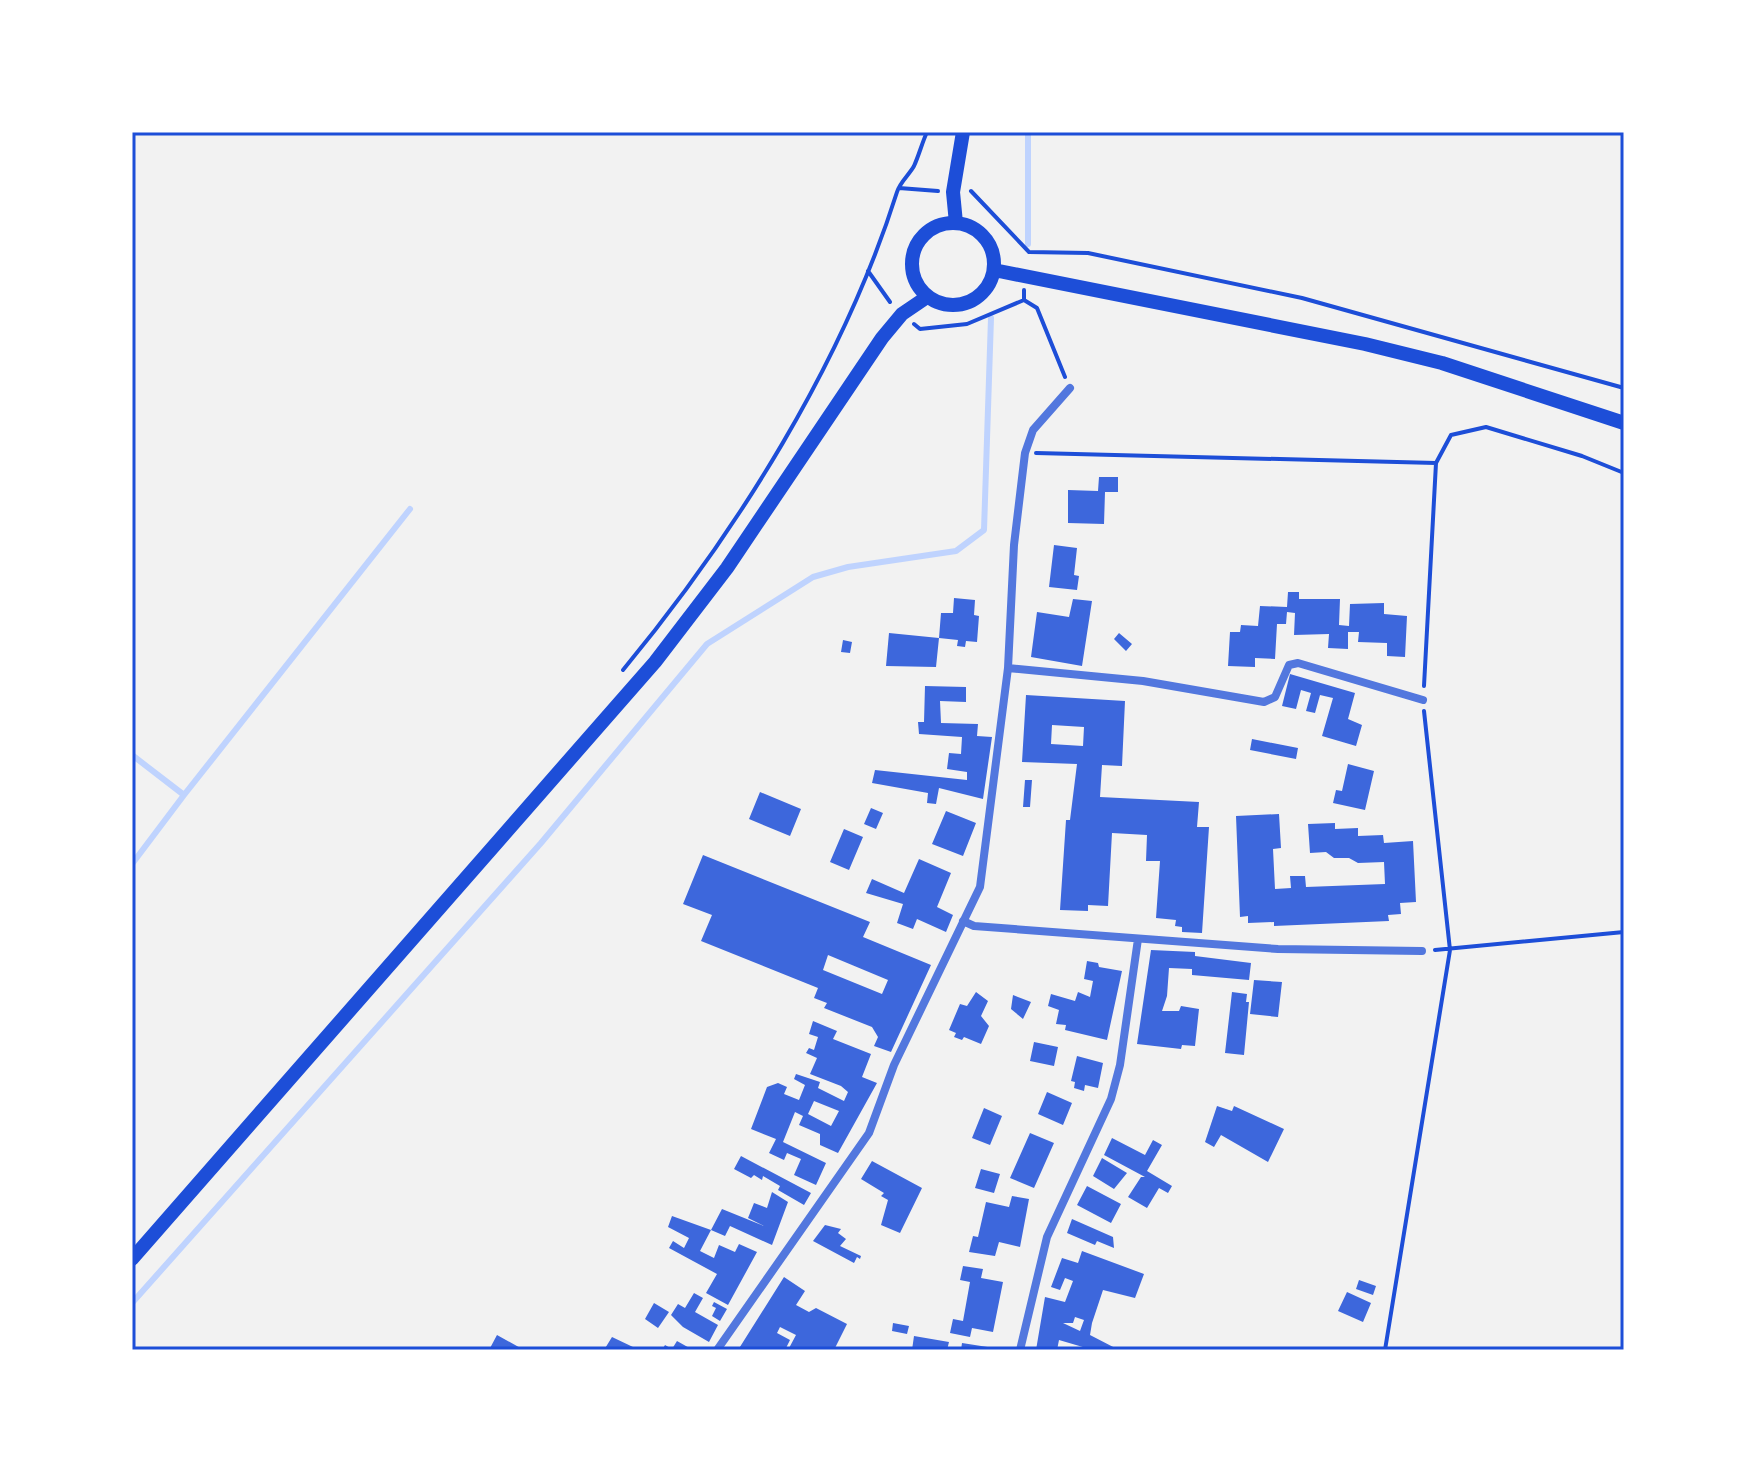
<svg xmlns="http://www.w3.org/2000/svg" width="1756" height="1482" font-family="'Asap Condensed',sans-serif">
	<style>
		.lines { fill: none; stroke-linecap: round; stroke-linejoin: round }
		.stream { stroke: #bfd3fe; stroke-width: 6 }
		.building { fill: #3d67dc; fill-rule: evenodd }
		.path { stroke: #1d4ed8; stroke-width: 4 }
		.minor { stroke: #5277de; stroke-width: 8 }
		.secondary { stroke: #1d4ed8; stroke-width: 14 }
		.neatline { fill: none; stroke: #1d4ed8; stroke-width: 3 }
	</style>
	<rect width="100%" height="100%" fill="#f2f2f2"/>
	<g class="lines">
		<path class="stream" d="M1028,244V132
			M132,755L184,795L132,864
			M184,795L410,509
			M132,1303L541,843L707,644L813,577L848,567L956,551L984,530L991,318"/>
	</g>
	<path class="building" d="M1099,477H1118V492H1105L1104,524L1068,523V490L1098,491Z
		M1054,545L1077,548L1074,575L1079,576L1077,590L1049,587Z
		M1288,592H1299V599H1340L1339,625L1349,626L1350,604L1384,603V614L1407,616L1405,657L1387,656V643L1358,642L1359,632H1348V649L1328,648L1329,634L1294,635L1295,613L1287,612L1286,624H1277L1275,659L1255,658V667L1228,666L1230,632H1240L1241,625L1258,626L1260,606L1287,607Z
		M954,598L975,600L974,615L979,616L977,642L966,641L965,647L957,646L958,640L939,638L936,667L886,666L889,633L939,638L941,613H953Z
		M1073,599L1092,601L1082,666L1031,657L1037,612L1069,617Z
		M1119,633L1132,644L1126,651L1114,639Z
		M843,640L852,642L850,653L841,652Z
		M1290,674L1355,693L1348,719L1362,725L1356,746L1322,736L1333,698L1320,695L1315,713L1306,711L1311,693L1301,690L1296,709L1282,706Z
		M925,686L966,687V702L940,701L941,723L978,724L977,736L992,737L983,799L939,788L936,804L927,803L928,793L872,783L875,770L967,780V772L947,769L949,753L961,754L962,737L919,734L918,722H924Z
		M1026,695L1125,701L1122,766L1102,765L1100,797L1199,802L1197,827H1209L1202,933L1182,932V927L1175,926L1176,920L1156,918L1160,861H1146L1147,835L1112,833L1108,906L1088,905V911L1060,910L1066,820H1070L1077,764L1022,762ZM1052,725L1084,727L1083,746L1051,744Z
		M1252,739L1298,748L1296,759L1250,750Z
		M1348,764L1374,771L1365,810L1333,803L1336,790L1342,791Z
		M1025,780H1032L1030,807H1023Z
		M760,792L801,809L790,836L749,819Z
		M871,808L883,813L876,829L864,824Z
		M946,811L976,823L963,856L932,844Z
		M1279,814L1281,848L1273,849L1275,889L1291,888L1290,876H1305L1306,887L1385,884L1384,862L1358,863L1349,858H1334L1326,852L1310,853L1308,824L1335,823V829L1358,828V836L1383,835L1384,843L1413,841L1416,902L1400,903L1401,914L1388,915L1389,921L1274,926V922L1248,923V916L1240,917L1236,816Z
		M844,829L863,837L849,870L830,862Z
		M703,855L870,922L863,937L931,965L891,1052L874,1046L878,1037L872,1027L824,1008L827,1003L814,998L818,988L701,941L712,915L683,904ZM828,955L888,980L882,994L823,970Z
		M919,859L951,873L937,907L953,915L946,932L917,919L913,929L897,923L903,904L866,893L872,879L904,893Z
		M1151,950L1195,952V956L1251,963L1249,980L1192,975V969L1169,968L1167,996L1162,1011H1179L1181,1006L1199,1009L1195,1046L1182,1045L1181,1049L1137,1044Z
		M1087,961L1098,963L1099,967L1122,971L1107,1040L1065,1030L1066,1025L1056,1024L1059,1010L1048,1006L1051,994L1075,1001L1078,992L1090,997L1093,981L1084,979Z
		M1254,980L1282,982L1278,1017L1250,1014Z
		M976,992L988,1001L981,1016L989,1026L981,1044L964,1037L962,1040L954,1037L956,1033L949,1030L960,1004L967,1006Z
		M1232,992L1247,994L1246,1002H1249L1244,1055L1225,1053Z
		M1013,995L1031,1002L1023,1019L1011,1009Z
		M813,1021L837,1031L833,1039L871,1054L862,1077L877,1083L838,1153L820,1145V1134L799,1125L803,1116L795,1112L783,1142L826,1163L816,1185L794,1175L801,1159L787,1153L784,1160L769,1153L776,1139L751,1129L767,1087L778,1083L787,1087L784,1094L799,1100L805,1085L794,1079L796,1074L820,1082L818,1088L844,1101L848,1092L841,1086L810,1074L817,1058L806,1053L809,1048L814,1050L818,1037L809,1034ZM814,1101L839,1111L831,1126L808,1114Z
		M1034,1042L1058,1047L1054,1066L1030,1061Z
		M1077,1056L1103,1063L1098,1088L1085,1085L1084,1091L1074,1088L1075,1082L1071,1081Z
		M1047,1092L1072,1103L1063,1125L1038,1114Z
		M1217,1106L1232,1111L1234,1106L1284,1129L1268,1162L1221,1135L1214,1147L1205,1142Z
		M984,1108L1002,1116L990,1145L972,1138Z
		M1030,1133L1054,1143L1034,1188L1010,1178Z
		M1112,1138L1145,1155L1153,1140L1162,1145L1147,1171L1172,1186L1168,1193L1159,1188L1147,1208L1128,1197L1141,1177H1145L1104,1155Z
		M741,1156L811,1193L804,1205L778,1190L780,1186L763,1176L762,1180L754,1175L751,1178L734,1169Z
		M1102,1158L1127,1173L1114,1189L1093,1176Z
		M872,1161L922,1188L900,1233L881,1225L888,1200L881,1196L884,1193L861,1179Z
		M981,1169L1000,1174L994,1193L975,1188Z
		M1087,1186L1121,1204L1111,1223L1077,1205Z
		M772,1192L788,1202L772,1245L730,1226L725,1236L711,1230L722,1209L764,1226L748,1218L754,1203L767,1208Z
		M1012,1196L1029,1199L1020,1247L999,1242L995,1256L969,1252L973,1236L978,1237L986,1202L1009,1207Z
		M672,1216L711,1230L700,1251L714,1258L719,1245L735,1252L739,1244L757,1252L728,1305L706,1293L717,1274L669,1248L673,1241L684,1248L689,1238L668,1227Z
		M1072,1219L1113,1237L1114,1248L1097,1241L1095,1245L1067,1233Z
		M825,1225L841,1229L838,1233L846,1239L840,1246L861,1256L860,1259L857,1257L854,1263L813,1241Z
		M1082,1251L1144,1274L1135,1298L1103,1290L1092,1323L1090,1335L1119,1350H1093L1059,1340L1057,1350H1036L1045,1297L1065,1302L1073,1281L1065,1278L1060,1290L1051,1287L1062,1258L1078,1263ZM1075,1317L1084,1320L1080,1331L1063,1323H1073Z
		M963,1266L983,1269L981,1278L1003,1282L993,1332L972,1328L970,1337L950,1333L953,1319L963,1321L970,1282L960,1280Z
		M784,1277L805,1291L796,1305L809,1312L816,1308L847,1324L834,1350H788L796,1335L780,1327L777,1333L790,1340L785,1350H738Z
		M1359,1280L1376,1286L1373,1295L1356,1289Z
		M1347,1292L1371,1303L1363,1322L1338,1311Z
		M694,1293L703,1298L695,1312L718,1325L709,1342L683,1327L671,1315L678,1304L685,1308Z
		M714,1302L727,1309L720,1321L712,1316L716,1308L712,1306Z
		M654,1303L669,1312L658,1328L645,1319Z
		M893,1323L909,1326L907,1334L892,1331Z
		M497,1335L524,1350H489Z
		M914,1336L949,1342L947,1350H912Z
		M612,1337L633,1347L638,1350H604Z
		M677,1341L693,1350H662L665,1345L672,1349Z
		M962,1343L994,1348L993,1350H961Z"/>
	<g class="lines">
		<path class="path" d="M899,188L938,191
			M971,191L1029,252L1088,253L1302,298L1624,388
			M868,271L890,302
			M1024,300L1037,308L1065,377
			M914,324L920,329L967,324L1024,300V290
			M1036,453L1436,463L1424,686
			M1436,463L1451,435L1486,427L1582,456L1624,473
			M623,670C737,532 843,363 897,192C900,182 909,175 914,166C919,155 922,143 927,132
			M1435,950L1624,932
			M1385,1350L1450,950L1424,711"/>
		<path class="minor" d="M1008,668L1143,681L1264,702L1275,697L1289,665L1298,663L1423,700
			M963,921L974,926L1278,949L1422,951
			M717,1350L869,1133L894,1065L980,887L1008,668L1014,545L1025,453L1033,430L1070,388
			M1020,1350L1047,1237L1111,1099L1120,1065L1138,939"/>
		<path class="secondary" d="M912 264a41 41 0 1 1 82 0a41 41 0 1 1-82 0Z
			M956,223L953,192L963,132
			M994,270L1365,344L1442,363L1624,423
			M132,1259L655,662L727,568L882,338L902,314L927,297"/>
	</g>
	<rect width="1756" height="1482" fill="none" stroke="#ffffff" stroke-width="268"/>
	<rect x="134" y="134" width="1488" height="1214" class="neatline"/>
</svg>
